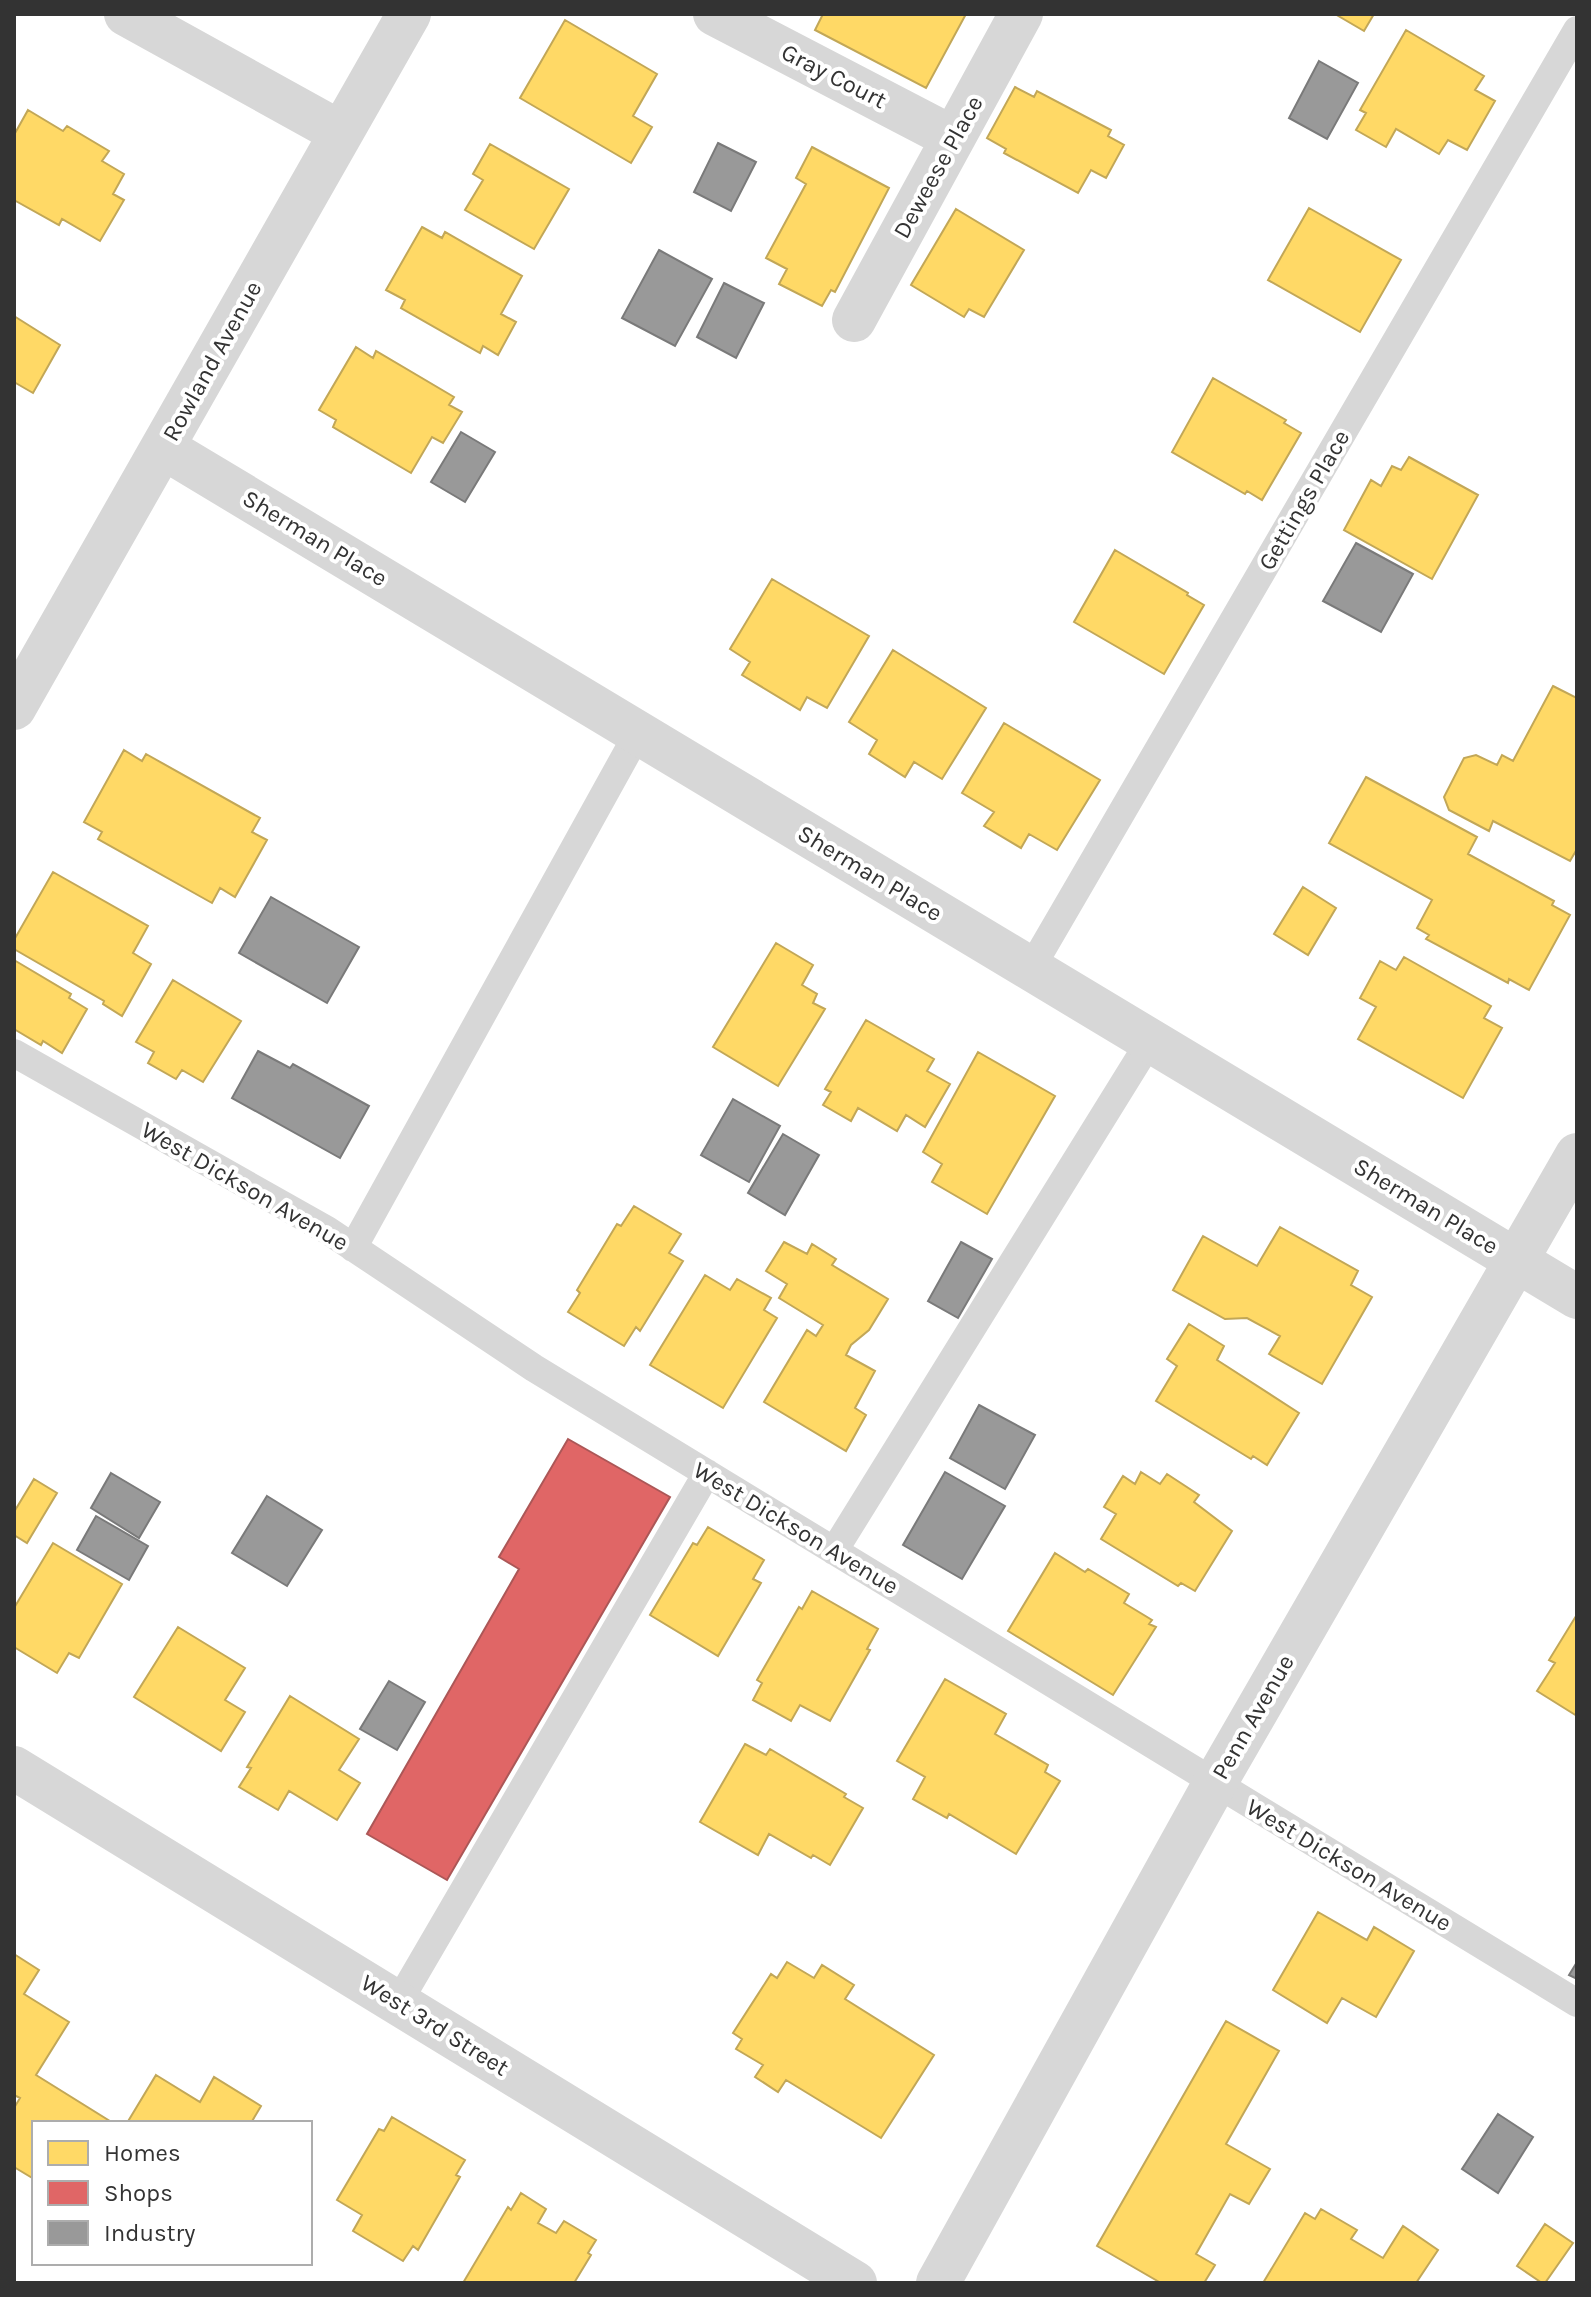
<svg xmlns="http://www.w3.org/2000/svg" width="1591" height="2297" font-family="Karla,sans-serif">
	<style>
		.homes { fill: #ffd966; stroke: #c2a757; stroke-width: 2 }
		.shops { fill: #e06666; stroke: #ac5757; stroke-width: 2 }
		.industry { fill: #999; stroke: #7a7a7a; stroke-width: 2 }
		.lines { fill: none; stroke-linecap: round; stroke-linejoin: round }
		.service { stroke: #d7d7d7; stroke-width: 28 }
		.minor { stroke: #d7d7d7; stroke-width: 44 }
		.labels { text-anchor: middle; stroke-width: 8; stroke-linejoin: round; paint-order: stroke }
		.street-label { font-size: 24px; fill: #333; stroke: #fff }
	</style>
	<rect width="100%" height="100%" fill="#fff"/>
	<path class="homes" d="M823,14H966L926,88L815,30Z
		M1335,14H1374L1364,31Z
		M565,20L657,74L633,116L652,127L631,163L520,98Z
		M1406,30L1484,76L1475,90L1495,101L1467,150L1448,140L1439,154L1396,129L1386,147L1356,130L1366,113L1360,110Z
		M1015,87L1034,97L1037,91L1111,130L1108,136L1124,145L1106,178L1091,170L1078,193L1004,153L1006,149L987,138Z
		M28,110L63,131L67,126L109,151L102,161L124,174L113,194L124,200L100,241L62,219L59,225L14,200V135Z
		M490,144L569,189L534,249L465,210L483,180L473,174Z
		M812,147L889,188L835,292L831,290L822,306L779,284L787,269L766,258L806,184L796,178Z
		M1309,208L1401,260L1360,332L1268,280Z
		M956,209L1024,250L984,317L969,309L964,317L911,285Z
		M422,227L442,238L445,232L522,276L501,314L516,322L498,355L483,346L480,353L401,308L405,300L386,290Z
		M14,316L60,345L33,393L14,382Z
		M356,347L373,358L376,351L454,397L449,405L462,412L443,443L432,437L411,473L333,427L336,420L319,410Z
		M1213,378L1286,420L1284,423L1301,433L1262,500L1247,491L1245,494L1172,452Z
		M1409,457L1478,495L1432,579L1344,530L1371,480L1381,486L1392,466L1401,470Z
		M1115,550L1188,593L1187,595L1204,605L1164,674L1074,622Z
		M772,579L869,636L827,708L807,697L800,710L742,675L750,662L730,649Z
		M893,650L986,708L942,779L914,762L905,777L869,754L877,740L849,722Z
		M1553,686L1577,698V849L1570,861L1493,821L1489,831L1449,810L1444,797L1464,758L1476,755L1497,765L1502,755L1513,761Z
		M1004,723L1100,780L1057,850L1029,834L1021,848L984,826L994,812L962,793Z
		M124,750L142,761L146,754L260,818L252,832L267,840L235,897L220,888L212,903L98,839L102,832L84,822Z
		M1366,777L1477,837L1468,854L1554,901L1552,905L1570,915L1529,990L1509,979L1508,983L1426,939L1429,935L1417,928L1432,900L1329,843Z
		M53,872L148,926L133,953L151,964L122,1016L103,1004L104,1001L14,949V940Z
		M1303,887L1336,908L1308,955L1274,934Z
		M776,943L813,965L802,985L817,994L813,1003L825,1009L778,1086L713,1047Z
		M1404,957L1491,1006L1484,1018L1502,1028L1463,1098L1358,1039L1376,1007L1360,998L1380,961L1396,970Z
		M14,960L71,994L69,998L87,1009L62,1053L43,1041L41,1045L14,1029Z
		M173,980L241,1021L203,1082L182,1070L176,1079L148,1063L154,1052L136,1042Z
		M866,1020L934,1059L927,1071L950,1084L925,1127L906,1115L897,1131L858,1108L851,1121L823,1105L831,1092L825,1089Z
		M978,1052L1055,1096L987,1214L932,1182L942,1164L923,1152Z
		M634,1206L681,1234L669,1253L683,1261L640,1331L636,1327L624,1346L568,1312L580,1293L577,1290L617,1224L621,1226Z
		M1280,1227L1358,1271L1351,1285L1372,1297L1322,1384L1269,1354L1280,1336L1247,1318L1225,1319L1173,1290L1203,1236L1257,1266Z
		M784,1242L807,1254L812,1244L836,1259L832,1265L888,1299L869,1330L851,1345L846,1355L875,1371L855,1408L866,1415L846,1451L764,1402L807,1330L816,1336L823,1325L779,1298L787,1284L766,1271Z
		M705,1275L730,1290L737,1279L771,1298L764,1310L777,1318L723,1408L650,1365Z
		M1189,1324L1224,1346L1217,1360L1299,1413L1267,1465L1253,1456L1251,1459L1156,1401L1177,1366L1167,1359Z
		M1141,1472L1160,1484L1167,1474L1199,1495L1194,1502L1232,1531L1195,1591L1181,1583L1178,1586L1101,1539L1116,1514L1104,1507L1123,1476L1135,1484Z
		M34,1479L57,1493L27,1543L14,1535V1512Z
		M708,1527L764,1560L753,1579L761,1583L718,1656L650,1615L693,1543L697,1545Z
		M53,1543L122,1584L79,1658L69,1653L57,1673L14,1647V1608Z
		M1055,1553L1085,1572L1088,1569L1129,1594L1124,1603L1152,1620L1149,1624L1156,1627L1113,1695L1008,1631Z
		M812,1591L878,1629L867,1649L870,1650L830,1721L800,1705L791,1721L753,1700L762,1683L757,1680L799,1607L802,1609Z
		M1576,1616L1577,1617V1716L1537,1691L1555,1663L1549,1660Z
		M178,1627L245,1668L225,1700L245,1712L221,1751L134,1697Z
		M945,1679L1006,1714L995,1734L1048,1765L1045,1772L1060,1781L1016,1854L949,1814L947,1818L913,1799L925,1777L897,1761Z
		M290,1696L359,1739L339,1770L360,1783L337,1820L289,1791L278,1810L239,1787L251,1768L247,1767Z
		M745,1744L766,1755L770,1749L846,1794L844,1797L863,1808L830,1865L813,1855L811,1858L769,1834L758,1855L700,1822Z
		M1318,1912L1367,1940L1374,1927L1414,1951L1376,2017L1342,1998L1327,2023L1273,1990Z
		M14,1954L39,1970L24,1994L69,2022L36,2075L113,2123H34V2179L14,2167V2108L20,2098L14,2095Z
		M787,1962L814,1978L822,1965L854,1985L845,1999L934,2055L881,2138L786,2080L778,2092L755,2077L763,2065L736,2049L742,2039L733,2033L771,1974L777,1978Z
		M1226,2021L1279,2051L1226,2144L1270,2169L1249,2204L1230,2194L1196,2254L1215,2265L1204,2283H1161L1097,2246Z
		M156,2075L200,2102L214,2077L261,2106L251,2123H127Z
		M392,2117L465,2160L456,2175L460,2177L418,2250L413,2246L403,2261L353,2231L362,2215L337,2200L379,2129L384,2131Z
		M521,2193L546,2209L538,2223L556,2233L564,2221L596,2240L588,2253L591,2255L574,2283H463L508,2207L511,2210Z
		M1321,2209L1357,2230L1351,2239L1383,2258L1403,2226L1438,2250L1416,2283H1263L1305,2213L1315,2219Z
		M1545,2224L1573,2243L1545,2283H1542L1517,2266Z"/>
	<path class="shops" d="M568,1439L670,1497L447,1880L367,1834L519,1569L499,1557Z"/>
	<path class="industry" d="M1319,61L1358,83L1327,139L1289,118Z
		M718,143L756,162L731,211L694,192Z
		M659,250L712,279L675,346L622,318Z
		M724,283L764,303L736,358L697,337Z
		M461,432L495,452L465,502L431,482Z
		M1356,543L1413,574L1381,632L1323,601Z
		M271,897L359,947L327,1003L239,953Z
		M258,1051L290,1068L293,1064L369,1106L340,1158L232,1098Z
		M733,1099L780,1126L749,1182L701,1155Z
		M783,1134L819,1155L785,1215L748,1193Z
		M961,1242L992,1259L958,1318L928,1301Z
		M979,1405L1035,1435L1005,1489L950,1458Z
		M945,1472L1005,1506L962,1579L903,1545Z
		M111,1473L160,1502L139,1538L91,1508Z
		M267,1496L322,1530L287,1586L232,1553Z
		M96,1516L148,1546L129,1580L77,1550Z
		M389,1681L425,1702L397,1750L360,1729Z
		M1577,1962V1979L1569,1975Z
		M1498,2114L1533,2137L1498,2193L1462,2169Z"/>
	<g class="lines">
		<path class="service" d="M1030,970L1577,30
			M14,1053L327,1230L534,1368L1577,2003
			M353,1248L638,733
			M834,1551L1150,1041
			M398,2003L707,1473"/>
		<path class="minor" d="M126,14L341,133
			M715,14L953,138
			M854,320L1021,14
			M164,448L1577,1297
			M14,708L409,14
			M14,1768L855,2283
			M938,2283L1215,1783L1577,1155"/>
	</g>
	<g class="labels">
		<g class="street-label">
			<text transform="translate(834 76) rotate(27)" y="8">Gray Court</text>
			<text transform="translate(938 167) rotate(-61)" y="8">Deweese Place</text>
			<text transform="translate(212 361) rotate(-61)" y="8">Rowland Avenue</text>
			<text transform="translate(1304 500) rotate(-60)" y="8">Gettings Place</text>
			<text transform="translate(315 538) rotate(31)" y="8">Sherman Place</text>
			<text transform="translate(870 873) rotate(31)" y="8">Sherman Place</text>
			<text transform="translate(245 1186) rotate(30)" y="8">West Dickson Avenue</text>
			<text transform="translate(1426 1206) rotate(31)" y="8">Sherman Place</text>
			<text transform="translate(796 1528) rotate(31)" y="8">West Dickson Avenue</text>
			<text transform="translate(1253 1717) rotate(-60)" y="8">Penn Avenue</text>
			<text transform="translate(1349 1865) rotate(31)" y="8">West Dickson Avenue</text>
			<text transform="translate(435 2025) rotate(32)" y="8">West 3rd Street</text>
		</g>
	</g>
	<rect width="1591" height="2297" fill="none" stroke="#333333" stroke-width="32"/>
	<rect x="32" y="2121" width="280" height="144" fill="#ffffff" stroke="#adadad" stroke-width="2"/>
	<rect x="48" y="2141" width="40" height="24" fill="#ffd966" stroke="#adadad" stroke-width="2"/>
	<text x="104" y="2161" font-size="24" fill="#333333">Homes</text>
	<rect x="48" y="2181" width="40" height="24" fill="#e06666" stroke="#adadad" stroke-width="2"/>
	<text x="104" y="2201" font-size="24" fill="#333333">Shops</text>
	<rect x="48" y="2221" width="40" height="24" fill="#999999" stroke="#adadad" stroke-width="2"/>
	<text x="104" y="2241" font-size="24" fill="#333333">Industry</text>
</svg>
